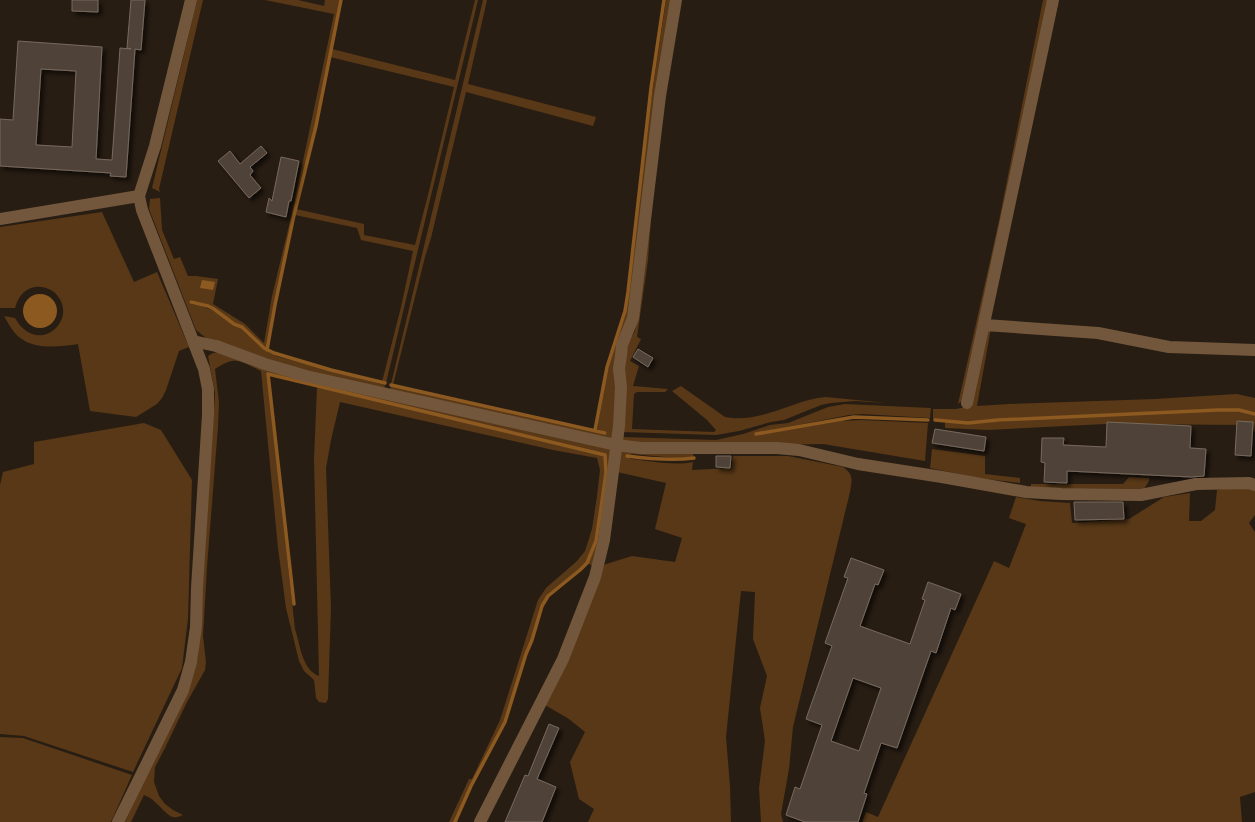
<svg xmlns="http://www.w3.org/2000/svg" width="1255" height="822" font-family="'Alegreya Sans',sans-serif">
	<style>
		.green { fill: #583816 }
		.water { fill: #8c5921 }
		.lines { fill: none; stroke-linecap: round; stroke-linejoin: round }
		.stream { stroke: #8c5921; stroke-width: 3.5 }
		.building { fill: #504338; stroke: #77695d; fill-rule: evenodd; filter: url(#shadow) }
		.minor { stroke: #73573c; stroke-width: 12 }
	</style>
	<defs>
		<filter id="shadow"><feDropShadow dx="3.5" dy="3.5" stdDeviation="2" flood-color="#0009"/></filter>
	</defs>
	<rect width="100%" height="100%" fill="#281d13"/>
	<path class="green" d="M197,0H203L159,189L160,192L152,188Z
		M265,0H298L324,6L325,0H340L315,126L293,215L274,305L267,349L242,325L233,322L216,308L202,303L190,300L189,302L191,304L201,306L215,311L233,324L240,327L263,349L276,356L385,385L384,389L324,377L222,344L206,338L196,330L149,209L150,199L160,198L162,230L174,259L180,257L188,276H196L218,279L213,304L245,324L264,343L272,296L292,213L334,14Z
		M475,0H478L386,383L382,382L401,307L413,251L361,240L357,228L295,215L296,209L364,224V235L415,245L428,195L454,87L330,57L332,49L455,80Z
		M483,0H487L468,84L596,117L593,126L466,92L431,238L425,257L393,385L391,384Z
		M666,0H674L614,442L390,390L391,386L607,434V432L597,429C600,409 603,389 608,369C614,342 624,319 629,292L651,101Z
		M1043,0H1049L963,400L958,404L999,221Z
		M652,205L648,260L637,337L641,339L630,361L639,366L633,386L668,389L665,392H637L634,394L632,429L714,432L716,430L707,420L672,391L681,386L725,417C761,424 792,400 826,397L887,403L855,401L831,403L821,405L784,420L771,422L739,431L716,435L622,432C622,398 617,361 635,331Z
		M102,212L134,282L157,272L189,347L179,351L166,390L162,398L157,404L136,417L90,411L78,344C58,347 29,351 14,332C10,327 7,321 4,316L15,318C37,357 79,321 57,295C52,289 43,286 35,287C23,289 18,298 15,308H0V227Z
		M991,328L977,406L1009,404L1155,399L1237,394L1255,398V413L1239,409H1218L1017,418L968,422L933,419V409H956L965,407L986,330Z
		M213,353H225L605,447L611,450L602,538L593,566L587,563L597,541L602,508L607,473L605,454L548,441L267,373L295,629C300,644 302,670 319,676L314,459L317,387L604,455L605,473L600,508L595,540L590,552L586,562L579,570L547,595L541,605L531,640L526,654L505,722L470,786L454,822H449L469,779H472L500,720L538,600L546,588L577,561L585,551L592,529L597,496L600,470L597,458L553,450L340,402L331,440L326,468L331,608L328,699L326,703L319,702L316,698L314,680L304,671L299,661L286,608L278,548L261,371C240,361 236,355 215,369L219,402L218,427L207,567L203,636L206,662L205,670L187,702L165,748L155,767L154,782L159,796L165,804L173,810L183,815C180,816 177,818 173,817C165,815 156,799 144,795L131,822H125L184,695L194,671L198,656L215,393L208,356Z
		M845,404L931,408L930,418L862,414L849,415L757,433V435L840,421L861,420L928,423L925,461L823,444L716,446L621,443L622,437L716,440L743,434L770,425L788,423L828,407Z
		M1218,411H1239L1255,414V432L1253,431V425L1105,424L988,430L945,428V422L968,424L1018,420Z
		M144,423L161,430L192,480L188,619L182,668L133,772L24,736L0,734V485L3,472L34,464V442Z
		M620,449L694,451L693,457L675,458L632,454L627,456L631,459C651,461 673,466 693,462L692,470L731,468L733,456H788L843,467C854,475 852,480 850,492L793,727L789,769L781,814L783,822H761L759,788L765,741L760,708L767,676L753,639L755,592L741,591L726,737L730,786L731,822H588L594,809L579,799L570,762L585,732L569,719L545,705L603,565L632,556L675,562L682,538L655,529L666,483L617,472Z
		M932,449L985,456V474L1020,478V483L978,478L930,468Z
		M1129,477L1149,478V481L1144,489L1031,488V484H1123Z
		M1238,486L1255,490V515L1249,523L1255,532V792L1240,797L1242,822H862L866,812L878,817L994,561L1009,568L1026,524L1009,518L1016,497L1040,501L1070,503L1072,523L1129,519L1164,497L1190,493L1189,521H1201L1215,510L1217,490Z
		M0,737L23,738L132,775L111,822H0Z"/>
	<path class="water" d="M202,280L215,282L213,290L200,288Z
		M23 311a17 17 0 1 1 34 0a17 17 0 1 1-34 0Z"/>
	<g class="lines">
		<path class="stream" d="M191,302L208,306L214,309L234,324L242,327L264,348L274,353L331,370L385,383
			M267,350L275,305L294,215L316,126L341,0
			M391,385L605,433
			M935,420L968,423L998,420L1218,410H1239L1255,414
			M595,430L607,367L625,311L628,292L651,88L664,0
			M756,434L854,417L928,420
			M627,456C650,459 671,461 694,458
			M294,604L268,374L605,455L606,473L601,508L596,541L591,553L587,563L580,570L548,596L542,606L532,640L526,654L505,722L471,786L455,822"/>
	</g>
	<path class="building" d="M72,0H98V12L72,11Z
		M131,0H145L141,50L135,49L126,177L110,176L111,173L0,166V119L13,120L18,41L102,47L96,159L112,160L120,48L131,49L127,48ZM41,69L76,71L72,147L36,145Z
		M261,146L267,153L250,167L253,171L250,175L261,188L249,198L218,161L230,151L240,164Z
		M281,157L299,161L291,201H289L286,217L266,212L269,198L272,201Z
		M638,349L653,358L648,367L633,357Z
		M1237,421L1253,422L1251,456L1235,455Z
		M1107,422L1191,426L1190,448L1206,449L1204,476L1191,477L1067,471V483L1044,482L1045,463L1041,462L1042,438H1064L1063,445L1106,447Z
		M935,429L986,437L984,451L932,443Z
		M716,456H731L730,468L716,467Z
		M1074,502H1123L1124,519L1075,520Z
		M851,558L884,570L878,585L875,584L860,626L910,644L925,600L922,599L928,582L961,594L955,610L951,608L936,653L931,651L897,748L881,743L864,793L867,794L858,822H805L786,815L795,787L800,789L822,725L806,719L832,646L825,643L848,578L844,577ZM853,678L881,688L859,751L831,741Z
		M549,724L559,728L537,779L556,787L542,822H505L525,775L528,776Z"/>
	<g class="lines">
		<path class="minor" d="M0,219L139,196
			M985,325L1098,333L1169,347L1255,350
			M193,341L216,346L265,364L306,376L616,445L641,448H777L799,450L858,464L942,477L1026,492L1061,494L1141,495L1196,484L1249,483L1255,485
			M967,403L1053,0
			M118,822L183,690L191,662L196,627L197,588L208,415V389L204,369L142,210L139,196L155,146L191,0
			M480,822L563,659L595,577L604,540L619,426L621,387L619,369L621,355L622,345L633,318L660,96L676,0"/>
	</g>
</svg>
